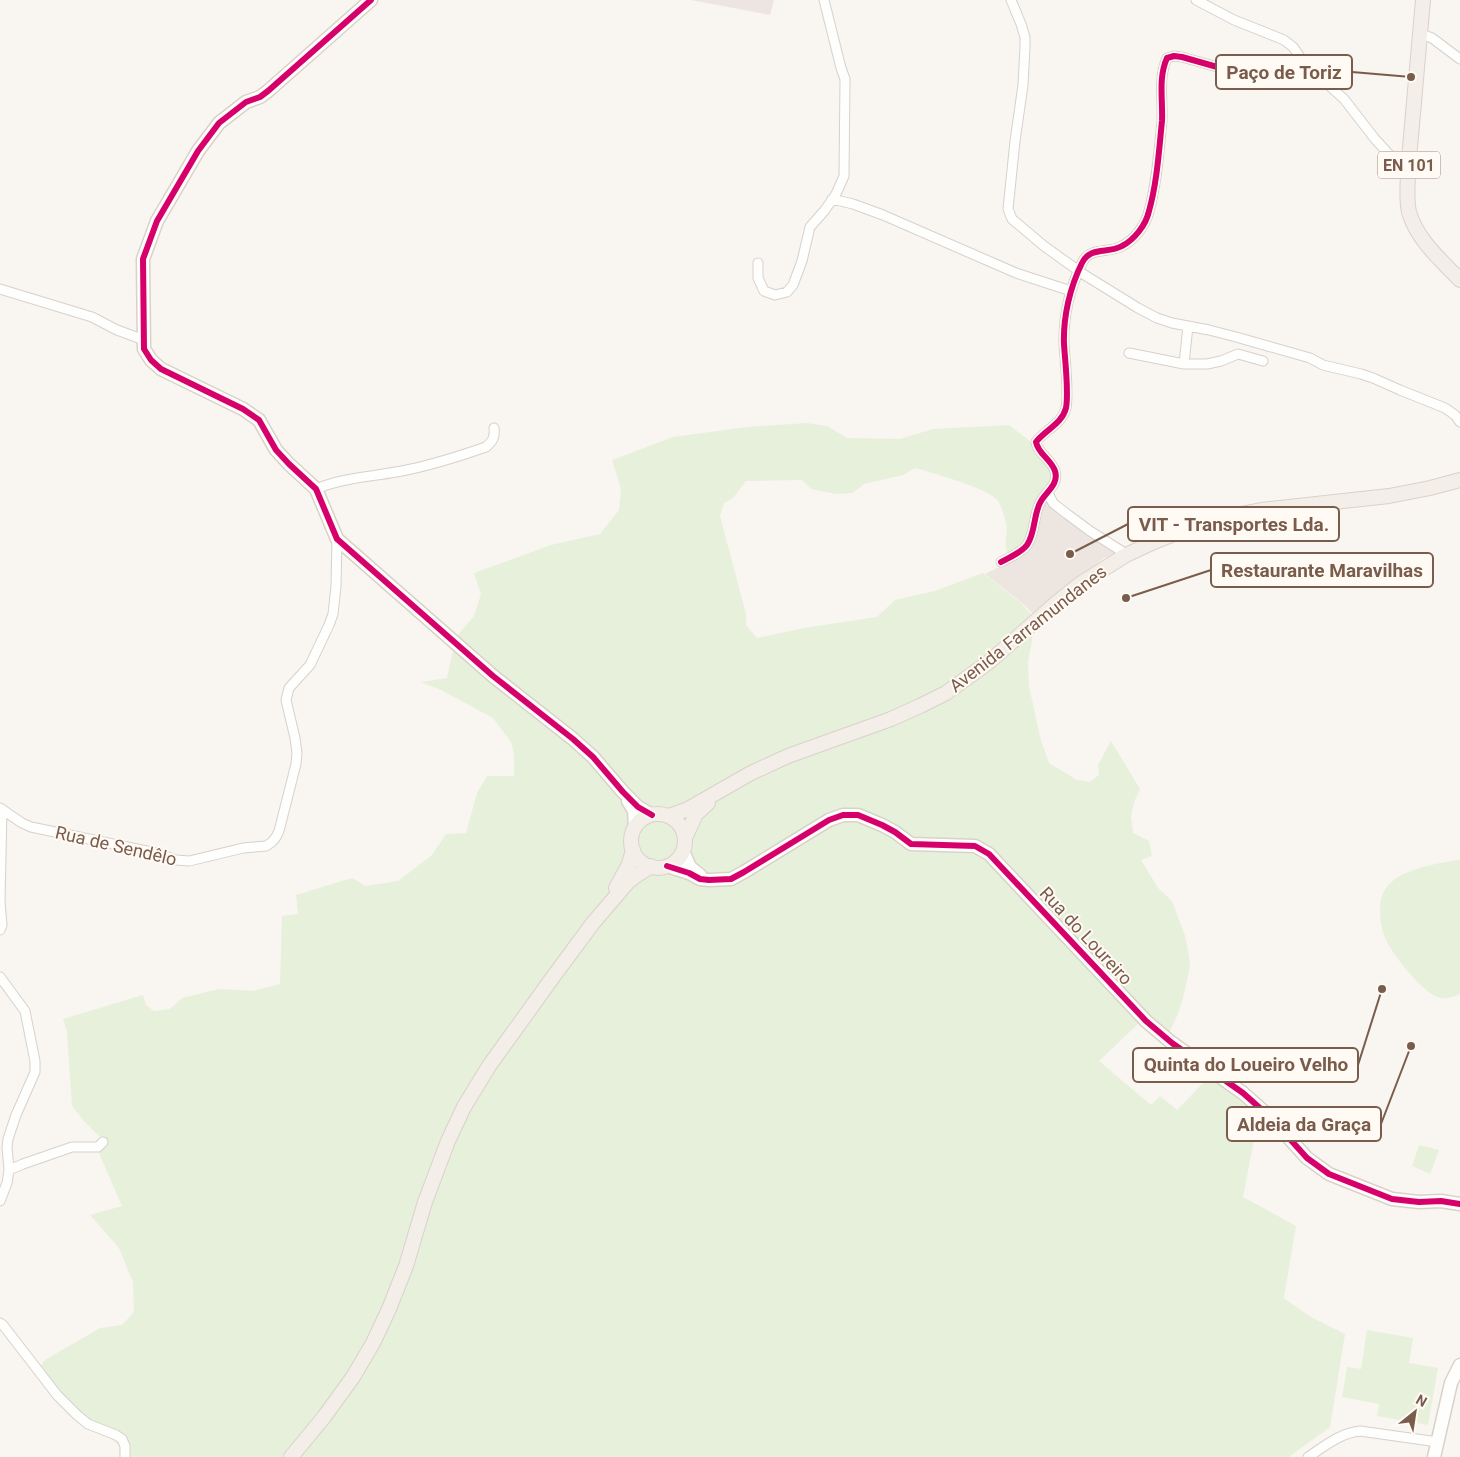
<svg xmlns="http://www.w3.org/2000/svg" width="1460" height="1457" font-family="Roboto,sans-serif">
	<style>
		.industrial { fill: #ede5e0 }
		.green { fill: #e7f0db }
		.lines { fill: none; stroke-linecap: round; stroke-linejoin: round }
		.street-casing { stroke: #d7d1cb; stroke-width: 11 }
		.secondary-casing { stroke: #d9d2cb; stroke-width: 15 }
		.primary-casing { stroke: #dad1cc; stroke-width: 16 }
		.street { stroke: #fefefd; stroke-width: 9 }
		.secondary { stroke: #fefefd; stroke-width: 12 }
		.primary { stroke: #f3eee8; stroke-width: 14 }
		.cycleway-casing { stroke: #fffaf3; stroke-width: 9 }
		.cycleway { stroke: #d6006c; stroke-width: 6 }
		.labels { text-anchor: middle; stroke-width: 4; stroke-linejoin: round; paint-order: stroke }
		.shield { fill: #fffaf3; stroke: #a28b7f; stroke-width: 1 }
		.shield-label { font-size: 16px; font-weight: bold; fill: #7a5c4d }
		.street-label { font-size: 18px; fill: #7a5c4d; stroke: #fffaf3 }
		.leader { fill: none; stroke: #7a5c4d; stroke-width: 2 }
		.callout-dot { fill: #7a5c4d; stroke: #fffaf3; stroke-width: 2 }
		.callout { fill: #fffaf3; stroke: #7a5c4d; stroke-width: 2 }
		.callout-label { font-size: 19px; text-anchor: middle; font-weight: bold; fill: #7a5c4d }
	</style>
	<rect width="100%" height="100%" fill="#f9f5f0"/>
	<path class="industrial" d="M691,0H774L770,15Z
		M1048,494L1123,552L1104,558L1034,615L1022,603L985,574L1022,556L1031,547L1043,501Z"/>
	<path class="green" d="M806,423L827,426L847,438L900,439L933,429L1009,425L1031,442L1035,453L1045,462L1051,470L1052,479L1025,544L1014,553H1008C1002,544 1009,533 1006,523C1004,516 1002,507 998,501C990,489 930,472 915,468L903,475L864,484L853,493L836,494L811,489L802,480L746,481L733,498L724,503L720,516L746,614V625L757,638L804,628L877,617L895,600L935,591L983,573L1021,603L1033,617L1032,641L1028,662L1029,686L1041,741L1049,763L1077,780L1090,782L1099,775L1098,765L1111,741L1140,789L1134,802L1131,817L1133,833L1149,841L1152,856L1141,860L1158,888L1172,901L1185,936L1188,950L1190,966L1183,998L1178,1014L1168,1035L1138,1024L1099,1061L1151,1105L1160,1096L1177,1110L1211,1075L1259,1114L1243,1197L1296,1226L1284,1298L1309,1316L1345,1334L1330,1427L1289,1457H119L120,1446L106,1434L74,1419L61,1395L37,1371L45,1360L100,1328L122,1325L134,1312L133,1282L119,1248L90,1215L122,1206L99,1153L105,1142L84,1121L72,1106L67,1031L63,1019L143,995L146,1005L154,1011L170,1009L182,998L219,989L253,991L280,984L282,916L298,914L296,895L352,878L366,886L398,881L432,855L446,834L466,833L477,793L487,776H514V754L511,742L493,718L441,690L421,682L447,678L456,637L474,616L481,594L474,573L551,545L600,534L619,510L621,489L612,460L673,437L747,427Z
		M1460,860V994C1455,996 1447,999 1441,998C1425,996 1393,955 1386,940C1380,926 1376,902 1386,888C1399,869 1438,863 1460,860Z
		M1419,1145L1439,1150L1430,1174L1412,1166Z
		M1367,1330L1413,1338L1409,1363L1438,1368L1428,1425L1377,1416L1379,1404L1342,1397L1347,1367L1361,1369Z"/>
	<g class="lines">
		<defs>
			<path id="street" d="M1011,0L1021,24L1025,37V47L1023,85L1015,141L1008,209L1012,219L1044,246L1083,274L1138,308L1157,318L1172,323L1209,330L1236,337L1310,358L1323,365L1361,374L1373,378L1400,390L1445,408L1455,415L1460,422
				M1196,0L1234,20L1284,40L1293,47L1305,64L1344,99L1375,139L1396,162L1408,170
				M1421,34L1432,38L1460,59
				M832,199L853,204L883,215L1016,273L1071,291
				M758,263V278L764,291L775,295L787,292L793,285L802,261L810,227L825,210L836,194L844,176L845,79L841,68L824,0
				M0,289L92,317L117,330L144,340
				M1129,353L1184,364H1207L1221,361L1238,354L1263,361
				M1184,364L1188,326
				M316,489C342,478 369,477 396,472C427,467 457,457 486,447C493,441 495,437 494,428
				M1048,493L1053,503L1067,514L1090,531L1123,552L1126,555
				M1001,562C1010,557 1021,553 1027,545C1036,532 1033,514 1041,501C1047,491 1059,484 1055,471C1051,459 1038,454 1036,442C1045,430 1062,424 1066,408C1069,392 1065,361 1064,344C1063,317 1070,287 1082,263C1090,246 1108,254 1122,246C1134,240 1146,225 1149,211C1157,183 1159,150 1162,121C1163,100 1158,78 1167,58L1174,56L1182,57L1249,76L1261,78L1272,76L1294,64H1305
				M0,808L22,823L31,827L161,854L176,860L189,861L243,848L266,846L272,842L276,837L279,831L296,764L297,753L295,738L286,700L289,688L310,665L329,625L333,614L336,586L337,539
				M0,930L2,925L0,902L2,809
				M0,977L25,1011L35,1061V1072L16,1115L8,1139L7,1147L9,1170L7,1183L0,1201
				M9,1170L23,1164L72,1147H98L103,1142
				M0,1323L3,1325L57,1395L77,1415L88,1424L116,1435L122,1439L125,1446V1457
				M1308,1457C1325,1446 1340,1433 1360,1431L1438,1442"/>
			<path id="secondary" d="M371,0L268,91L260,97L246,102L219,123L198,151L157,221L143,259L144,349L151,360L161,369L243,409L259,420L276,450L289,464L316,489L337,539L493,676L573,739L593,757L623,792L638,807L652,815
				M628,801L634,811L635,827
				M683,851L690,867L700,875
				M667,866L689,873L700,879L709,880L731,879L744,872L829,820L843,815H858L882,825L895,832L911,844L975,846L989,854L1146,1021L1172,1043L1243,1093L1270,1117L1307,1158L1329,1174L1392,1199L1419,1202L1441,1201L1460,1204
				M1434,1457L1451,1383L1460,1365"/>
			<path id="primary" d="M1423,0L1408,170C1408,183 1406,199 1409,212C1417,240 1441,260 1460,280
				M631 841a27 27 0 1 1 54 0a27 27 0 1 1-54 0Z
				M669,816L688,809L751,773L788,756L891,719L920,706L946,693L989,662L1054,605L1080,584L1126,555L1154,542L1186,529L1221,518L1261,510L1389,496L1430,488L1460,480
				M685,838L696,814L708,803
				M616,888L629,864L633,850
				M291,1457L324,1417L353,1377L373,1343L389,1309L406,1266L425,1202L448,1141L464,1107L489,1066L553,977L593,923L628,882L637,875L651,866"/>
		</defs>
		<use href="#street" class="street-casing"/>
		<use href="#secondary" class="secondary-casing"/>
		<use href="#primary" class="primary-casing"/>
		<use href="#street" class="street"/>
		<use href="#secondary" class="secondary"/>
		<use href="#primary" class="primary"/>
		<defs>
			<path id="cycleway" d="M371,0L268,91L260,97L246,102L219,123L198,151L157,221L143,259L144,349L151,360L161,369L243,409L259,420L276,450L289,464L316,489L337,539L493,676L573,739L593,757L623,792L638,807L652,815
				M1001,562C1010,557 1021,553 1027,545C1036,532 1033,514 1041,501C1047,491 1059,484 1055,471C1051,459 1038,454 1036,442C1045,430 1062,424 1066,408C1069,392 1065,361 1064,344C1063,317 1070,287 1082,263C1090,246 1108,254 1122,246C1134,240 1146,225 1149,211C1157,183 1159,150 1162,121C1163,100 1158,78 1167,58L1174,56L1182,57L1249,76L1261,78L1272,76L1294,64H1305
				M667,866L689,873L700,879L709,880L731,879L744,872L829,820L843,815H858L882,825L895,832L911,844L975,846L989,854L1146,1021L1172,1043L1243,1093L1270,1117L1307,1158L1329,1174L1392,1199L1419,1202L1441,1201L1460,1204"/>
		</defs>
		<use href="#cycleway" class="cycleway-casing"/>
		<use href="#cycleway" class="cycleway"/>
	</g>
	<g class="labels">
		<rect class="shield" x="1378" y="151.5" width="62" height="27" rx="4"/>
		<g class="shield-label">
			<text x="1409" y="171">EN 101</text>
		</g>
		<g class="street-label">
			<text transform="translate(1028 629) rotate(-38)" y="6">Avenida Farramundanes</text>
			<text transform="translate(116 846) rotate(13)" y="6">Rua de Sendêlo</text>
			<text transform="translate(1086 936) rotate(47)" y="6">Rua do Loureiro</text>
		</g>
	</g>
	<path class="leader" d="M1411 77L1352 72M1070 554L1128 524M1126 598L1211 570M1382 989L1358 1065M1411 1046L1381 1124"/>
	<g class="callout-dot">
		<circle cx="1411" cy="77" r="5"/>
		<circle cx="1070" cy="554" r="5"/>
		<circle cx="1126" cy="598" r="5"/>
		<circle cx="1382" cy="989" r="5"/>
		<circle cx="1411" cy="1046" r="5"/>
	</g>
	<g class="callout">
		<rect x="1216" y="55" width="136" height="34" rx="5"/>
		<rect x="1128" y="507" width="211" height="34" rx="5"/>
		<rect x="1211" y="553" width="222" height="34" rx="5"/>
		<rect x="1133" y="1048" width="225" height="34" rx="5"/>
		<rect x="1227" y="1107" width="154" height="34" rx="5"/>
	</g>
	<g class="callout-label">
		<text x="1284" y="79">Paço de Toriz</text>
		<text x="1234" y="531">VIT - Transportes Lda.</text>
		<text x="1322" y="577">Restaurante Maravilhas</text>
		<text x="1246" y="1071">Quinta do Loueiro Velho</text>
		<text x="1304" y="1131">Aldeia da Graça</text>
	</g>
	<g transform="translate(1415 1412) rotate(30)" stroke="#fffaf3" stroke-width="4" paint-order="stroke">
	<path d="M0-4L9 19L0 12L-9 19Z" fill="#7a5c4d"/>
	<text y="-8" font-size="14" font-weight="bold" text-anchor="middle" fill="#7a5c4d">N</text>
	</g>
</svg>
